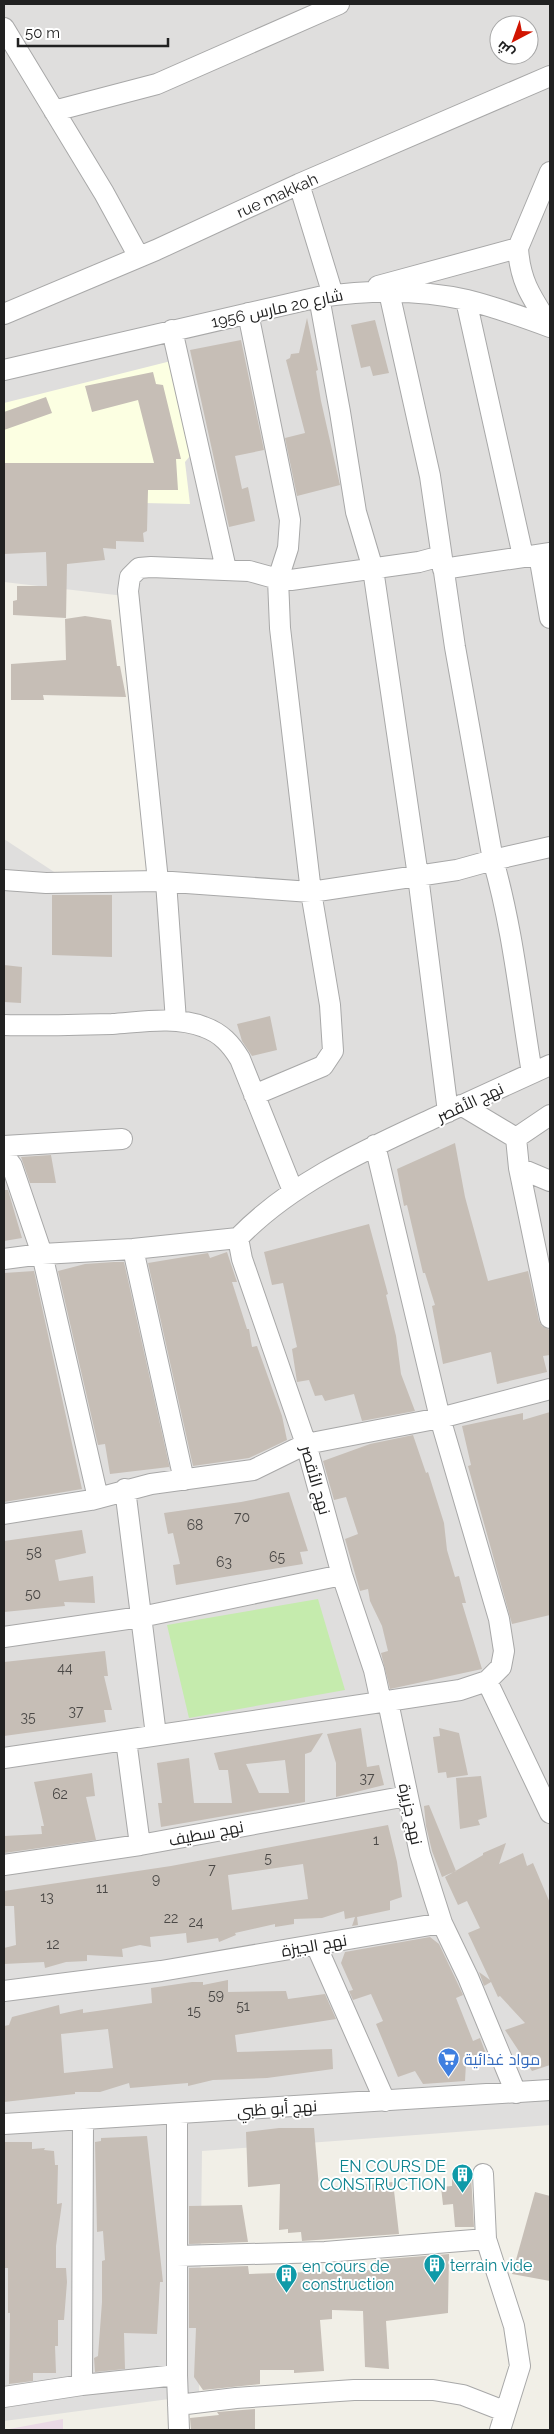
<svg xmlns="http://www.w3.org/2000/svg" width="554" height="2434" font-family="Raleway,Cairo,sans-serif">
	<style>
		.residential { fill: #dfdedd; fill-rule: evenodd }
		.industrial { fill: #ead9e5 }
		.education { fill: #fcffe2 }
		.grass { fill: #c5ebad }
		.building { fill: #c6beb6; fill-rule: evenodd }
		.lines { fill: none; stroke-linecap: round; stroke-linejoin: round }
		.minor-casing { stroke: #a8a8a8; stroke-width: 22 }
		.minor { stroke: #fff; stroke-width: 20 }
		.labels { text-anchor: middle; stroke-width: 4; stroke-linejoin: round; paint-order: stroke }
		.number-label { font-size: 14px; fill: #4a4846 }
		.street-label { font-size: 16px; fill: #212121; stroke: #fff }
		.shop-label { font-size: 16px; fill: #366cbe; stroke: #fff; text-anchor: start }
		.culture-label { font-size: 16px; fill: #0d838f; stroke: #fff; text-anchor: start }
	</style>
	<rect width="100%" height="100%" fill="#f1efe7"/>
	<path class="residential" d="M4,4H550V2125L202,2151L199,2395L4,2421V839L74,885L158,875L133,597L4,582ZM499,25H529V55H499Z"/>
	<path class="industrial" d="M63,2419V2430H4Z"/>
	<path class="education" d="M171,361L195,450L185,462L190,504L4,500V403Z"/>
	<path class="grass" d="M318,1599L345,1690L189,1718L167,1625Z"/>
	<path class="building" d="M307,318L318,370L316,371L321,401L340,485L297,496L285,438L305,433L286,360L290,358L291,354L299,353Z
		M375,320L389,373L373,376L370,366L361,368L351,325Z
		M241,340L264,450L235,456L242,489L248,487L255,521L229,527L190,350Z
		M153,372L156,384L163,385L181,459H176L178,490H148L147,531L143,533L144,542L116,541V549L103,548L105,560L67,564L66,618L13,615V601L17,600V586H47L46,552L4,554V463H154L138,400L92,412L85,386Z
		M46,397L52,413L4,430V412Z
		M85,616L111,620L117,666H120L126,697L43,695L44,700H11V664L66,660L65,619Z
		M52,895H112V957L52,955Z
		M4,965L22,967L21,1003L4,1002Z
		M270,1016L277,1050L252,1056L242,1041L237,1024Z
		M455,1143L465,1197L488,1281L528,1271L539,1321L542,1326L550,1330V1355L543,1356L547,1372L497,1384L491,1352L443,1364L432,1306L435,1305L425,1273H423L407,1205L404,1206L397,1169Z
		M51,1155L56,1183H30L21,1157Z
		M4,1190H8L22,1238L4,1241Z
		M369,1224L388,1294L386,1295L396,1336L401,1374L415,1411L362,1421L354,1394L325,1401L322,1395L315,1396L309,1380L297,1382L292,1349L297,1347L283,1283L272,1285L264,1252Z
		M227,1252L237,1282H232L247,1329H249L252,1347L257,1346L282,1416L287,1440L249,1458L193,1466L148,1263L208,1253L210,1258Z
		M114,1262H124L170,1469L169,1467L110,1474L105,1444L98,1445L58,1271L85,1264Z
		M34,1271L82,1489L4,1502V1273Z
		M550,1412V1615L512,1624L468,1466L471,1465L462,1426L523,1413V1420Z
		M413,1435L426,1473L428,1472L444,1523L447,1550L455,1577L459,1576L466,1603H462L482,1669L390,1689L381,1653L388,1651L382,1626L370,1601L368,1589L360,1591L345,1539L358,1534L346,1497L334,1500L323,1461L370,1444Z
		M289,1492L308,1551L300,1552L303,1564L176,1585L173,1565L180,1564L173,1533L168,1534L164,1513L241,1502Z
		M82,1530L86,1553L55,1560L59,1581L93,1576L95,1603L64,1602L65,1606L4,1612V1541Z
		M105,1651L108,1676H104L112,1710H104L106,1722L4,1736V1662Z
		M361,1728L367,1767L379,1765L384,1785L336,1797V1763L327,1734Z
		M439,1728L459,1733L468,1775L447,1778L446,1772L438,1773L433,1737L440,1736Z
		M323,1733L311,1752L305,1754V1802L161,1827L158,1803H162L157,1763L189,1758L194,1803H232L228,1770H219L214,1753ZM285,1760L289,1793H259L246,1764Z
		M92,1773L95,1796L86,1797L96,1840L4,1853V1836L42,1834L41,1826H44L34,1782Z
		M481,1776L487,1817L478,1820L480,1825L460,1829L456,1778Z
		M429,1805L456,1871L442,1877L432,1851L426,1826L424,1806Z
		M388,1825L397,1862L402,1897L390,1901V1910L357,1917L358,1925L352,1926L355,1917L345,1919L344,1911L322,1918L294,1919V1924L275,1927V1924L235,1933L236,1935L219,1942L218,1938L187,1943L186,1933L150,1937L151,1947L140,1945L122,1949L123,1957L87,1955V1961L66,1962L45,1968L44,1962L4,1964V1948L16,1945L14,1906H4V1891L171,1866ZM303,1864L308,1899L232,1910L228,1875Z
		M506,1843L499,1864L523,1853L527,1866L533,1863L550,1903V2065L532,2071L505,2030L525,2023L500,1996L498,1997L491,1982L484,1986L479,1972L490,1980L468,1933L480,1928L467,1901L458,1905L445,1877L483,1855V1853Z
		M430,1937L439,1944L457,1982L463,1995L456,1998L473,2041L480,2038L486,2054L466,2063L465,2081L423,2084L415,2071L398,2077L376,2024L383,2021L371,1994L353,2000L349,1991L353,1990L341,1963L345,1952Z
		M228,1980V1992L286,1991L288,1999L325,1994L336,2019L235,2035L237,2052L332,2049L333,2069L267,2078L213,2080L188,2086V2083L130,2088L129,2083L100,2092H75V2094L4,2102V2026L9,2025L12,2017L59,2005L60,2014L83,2009V2013L152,2003L151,1988L192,1982H203V1985ZM108,2029L113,2068L64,2073L61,2034Z
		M279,2128H314L319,2188L393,2182L399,2234L302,2241L301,2232L288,2233V2229L279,2230L280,2184L248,2187L246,2132Z
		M147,2136L163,2282H160L157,2334L124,2333L125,2369L95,2372L94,2358L98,2356L102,2302V2261L105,2260L103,2231L97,2232L95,2142L101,2141V2138Z
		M4,2142H32V2149L45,2148L44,2150L54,2151L55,2165H58L57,2204L62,2203L56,2246V2268H66L67,2282L64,2320H58V2346H55L56,2373H33V2381L9,2384L10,2313H8V2268H4Z
		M471,2174L474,2227H455L453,2204L443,2205L441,2187L452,2186V2175Z
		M535,2192L550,2196V2281L512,2274Z
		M242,2205L248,2242L189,2244V2206Z
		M449,2254L448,2313L386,2321L389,2369L365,2367L363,2311L332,2310V2319L320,2320L324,2371L294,2373V2370H260V2384L203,2390L194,2377L196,2328H189V2268L248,2266L249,2274L375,2270V2260Z
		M255,2409V2430H191L190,2418L219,2415L217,2412Z"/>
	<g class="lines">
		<defs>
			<path id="minor" d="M4,28L104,193L139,257
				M54,111L157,84L339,4
				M299,184L333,295
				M518,248L550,172
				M378,286L518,248C520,282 532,298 550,326
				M389,292L430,476L455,647L493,860L550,847
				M319,297L340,412L356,512L373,569L418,876L448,1112
				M466,300L523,556
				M248,313L290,520L288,548L278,579L280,628L311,892L330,1005L333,1051L323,1066L254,1095
				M4,314L156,250L299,184L550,76
				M172,330L226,569
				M4,370L319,297C367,290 419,289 467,300C495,307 523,317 550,327
				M539,555L550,618
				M443,569L550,553
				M4,880L46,883L158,881L311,892L457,870L493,860C513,929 520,1002 532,1073
				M158,881L128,591L130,577L139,568L151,567L249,571L278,579L291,580L419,562L441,556
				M166,882L176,1021
				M4,1025C40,1026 76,1025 112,1024C142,1022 175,1016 204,1027C221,1033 231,1044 240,1059L293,1191
				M461,1105L516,1138L550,1115
				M516,1138L519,1168L550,1318
				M375,1145L440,1418L499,1619L504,1651L501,1667L487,1681L460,1690L381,1702
				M4,1146L122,1139
				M4,1155L12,1166L42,1254L98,1498
				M519,1168L550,1181
				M133,1249L184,1480
				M4,1259L42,1254L133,1249L238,1238
				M125,1489L156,1735
				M4,1514L91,1500L151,1484L253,1470L306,1444L440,1418L550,1389
				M4,1637L141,1617L342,1575
				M487,1681L550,1813
				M388,1702L420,1854L442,1923
				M126,1740L140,1845
				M4,1758L381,1702L374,1670L342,1575L306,1444L242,1259L238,1238C291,1183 363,1151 432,1119C472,1101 511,1083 550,1065
				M4,1865L140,1845L407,1796
				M316,1945L385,2101
				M4,1991L161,1971L442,1923L468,1977L516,2093
				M177,2114V2375L179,2430
				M4,2124L550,2090
				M483,2174L486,2239L514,2326L520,2366L500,2430
				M177,2256L325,2252L486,2239
				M82,2385L83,2119
				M4,2397L82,2385L177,2375
				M178,2405L236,2398L354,2390H433L463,2395L504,2411"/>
		</defs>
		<use href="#minor" class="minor-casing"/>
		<use href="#minor" class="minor"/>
	</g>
	<defs>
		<symbol id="supermarket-pin" viewBox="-11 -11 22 30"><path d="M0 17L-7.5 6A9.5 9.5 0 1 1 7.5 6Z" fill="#3f7fe0" stroke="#fff"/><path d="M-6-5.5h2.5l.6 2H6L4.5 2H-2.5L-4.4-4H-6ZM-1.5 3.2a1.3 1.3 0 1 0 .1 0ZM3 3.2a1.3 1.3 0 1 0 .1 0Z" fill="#fff"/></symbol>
		<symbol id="building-pin" viewBox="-11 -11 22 30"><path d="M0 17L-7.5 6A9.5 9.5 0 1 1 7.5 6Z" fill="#0f9aa8" stroke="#fff"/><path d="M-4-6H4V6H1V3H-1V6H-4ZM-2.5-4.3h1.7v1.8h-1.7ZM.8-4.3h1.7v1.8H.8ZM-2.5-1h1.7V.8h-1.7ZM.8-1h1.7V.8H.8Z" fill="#fff"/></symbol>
	</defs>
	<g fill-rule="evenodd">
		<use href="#supermarket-pin" x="436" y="2046" width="25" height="34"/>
		<use href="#building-pin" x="450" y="2162" width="25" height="34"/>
		<use href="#building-pin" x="422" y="2252" width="25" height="34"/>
		<use href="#building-pin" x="274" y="2262" width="25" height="34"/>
	</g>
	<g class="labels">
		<g class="number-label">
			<text x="242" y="1522">70</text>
			<text x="195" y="1530">68</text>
			<text x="34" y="1558">58</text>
			<text x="277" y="1562">65</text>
			<text x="224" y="1567">63</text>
			<text x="33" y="1599">50</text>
			<text x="65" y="1673">44</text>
			<text x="76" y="1716">37</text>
			<text x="28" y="1722">35</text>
			<text x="367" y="1783">37</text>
			<text x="60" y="1799">62</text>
			<text x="376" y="1845">1</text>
			<text x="268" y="1863">5</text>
			<text x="212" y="1874">7</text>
			<text x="156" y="1884">9</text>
			<text x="102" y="1893">11</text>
			<text x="47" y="1902">13</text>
			<text x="171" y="1923">22</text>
			<text x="196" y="1927">24</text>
			<text x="53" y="1949">12</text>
			<text x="216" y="2000">59</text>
			<text x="243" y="2011">51</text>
			<text x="194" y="2016">15</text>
		</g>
		<g class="street-label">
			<text transform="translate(277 195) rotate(-24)" y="6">rue makkah</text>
			<text transform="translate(277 308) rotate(-12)" y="6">شارع 20 مارس 1956</text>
			<text transform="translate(470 1102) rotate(-25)" y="6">نهج الأقصر</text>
			<text transform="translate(316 1480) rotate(74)" y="6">نهج الأقصر</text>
			<text transform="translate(411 1814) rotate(78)" y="6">نهج جزيرة</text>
			<text transform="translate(206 1833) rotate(-11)" y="6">نهج سطيف</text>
			<text transform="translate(314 1945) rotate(-10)" y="6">نهج الجيزة</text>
			<text transform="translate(277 2108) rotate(-4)" y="6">نهج أبو ظبي</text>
		</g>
		<g class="shop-label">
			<text x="464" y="2065">مواد غذائية</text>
		</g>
		<g class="culture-label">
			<text x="446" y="2172" text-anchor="end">EN COURS DE<tspan x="446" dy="18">CONSTRUCTION</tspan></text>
			<text x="450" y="2271">terrain vide</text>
			<text x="302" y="2272">en cours de<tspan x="302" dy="18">construction</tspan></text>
		</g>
	</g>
	<rect width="554" height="2434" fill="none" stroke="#212121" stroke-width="10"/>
	<g transform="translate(514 40) rotate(221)"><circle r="24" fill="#ffffff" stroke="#a6a6a6"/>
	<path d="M0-4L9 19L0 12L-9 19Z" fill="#d11400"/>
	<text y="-8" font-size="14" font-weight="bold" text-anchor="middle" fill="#212121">ش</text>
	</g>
	<path d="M18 38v8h150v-8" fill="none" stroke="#212121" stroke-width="2.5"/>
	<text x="25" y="38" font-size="15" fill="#212121" stroke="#ffffff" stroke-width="4" paint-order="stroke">50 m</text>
</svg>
